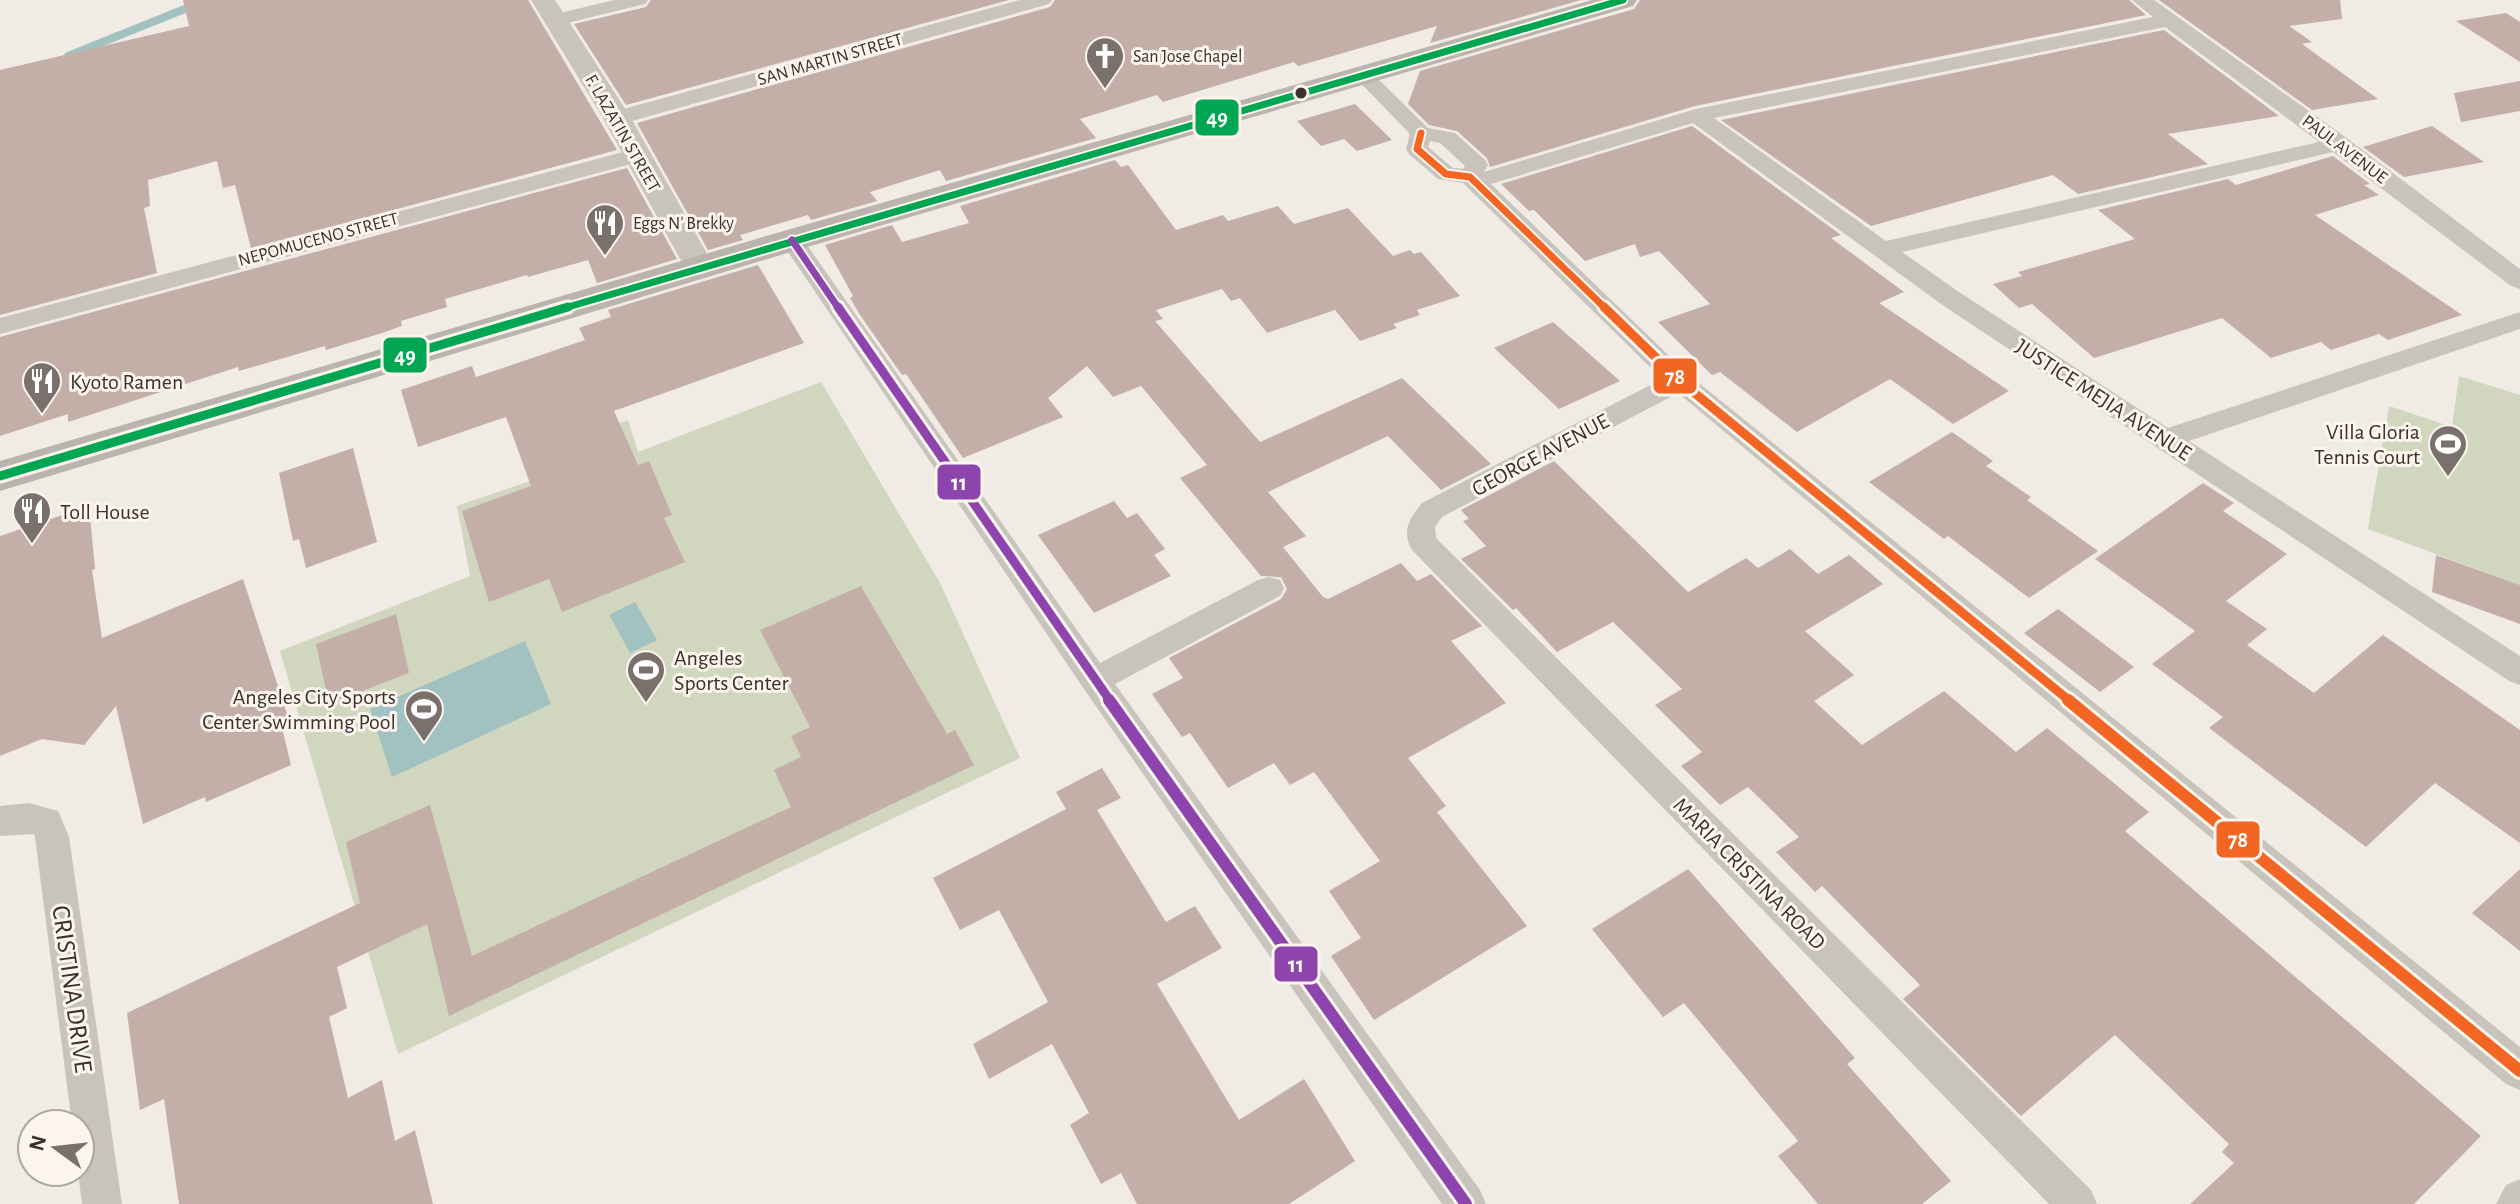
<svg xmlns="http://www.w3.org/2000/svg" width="2520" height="1204" font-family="'Alegreya Sans',sans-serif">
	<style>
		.green { fill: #d1d6bf }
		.water { fill: #a1c2c1 }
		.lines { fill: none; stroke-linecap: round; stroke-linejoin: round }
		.stream { stroke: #a1c2c1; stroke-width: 8 }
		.building { fill: #c3afa7 }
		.minor { fill: #c9c3be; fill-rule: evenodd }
		.tertiary { fill: #c9c3be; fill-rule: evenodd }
		.secondary { fill: #bab3ae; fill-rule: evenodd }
		.bus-1-far1-casing { stroke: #fbf5ee; stroke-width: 11 }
		.bus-1-casing { stroke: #fbf5ee; stroke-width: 15 }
		.bus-2-far2-casing { stroke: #fbf5ee; stroke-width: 11 }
		.bus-2-far1-casing { stroke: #fbf5ee; stroke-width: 15 }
		.bus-2-casing { stroke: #fbf5ee; stroke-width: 18 }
		.bus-3-far2-casing { stroke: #fbf5ee; stroke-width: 11 }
		.bus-3-far1-casing { stroke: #fbf5ee; stroke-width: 15 }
		.bus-3-casing { stroke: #fbf5ee; stroke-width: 18 }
		.bus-1-far1 { stroke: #00a651; stroke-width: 7 }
		.bus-1 { stroke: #00a651; stroke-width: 9 }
		.bus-2-far2 { stroke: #f26522; stroke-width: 7 }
		.bus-2-far1 { stroke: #f26522; stroke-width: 9 }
		.bus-2 { stroke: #f26522; stroke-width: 12 }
		.bus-3-far2 { stroke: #8e44ad; stroke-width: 7 }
		.bus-3-far1 { stroke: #8e44ad; stroke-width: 9 }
		.bus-3 { stroke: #8e44ad; stroke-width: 12 }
		.bus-dot { fill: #3b302b; stroke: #fbf5ee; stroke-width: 3 }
		.labels { text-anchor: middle; stroke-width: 6; stroke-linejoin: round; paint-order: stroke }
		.far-poi-label { font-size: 18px; fill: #3b302b; stroke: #fbf5ee; text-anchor: start }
		.far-street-label { font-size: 18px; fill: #3b302b; stroke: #fbf5ee }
		.poi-label { font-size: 22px; fill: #3b302b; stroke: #fbf5ee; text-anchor: start }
		.street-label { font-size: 22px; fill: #3b302b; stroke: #fbf5ee }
		.near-street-label { font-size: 26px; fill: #3b302b; stroke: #fbf5ee }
		.line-badge { stroke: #fbf5ee; stroke-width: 3 }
		.badge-label { font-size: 22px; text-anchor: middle; font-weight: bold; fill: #fff }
	</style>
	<rect width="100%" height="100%" fill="#f0ebe5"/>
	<path class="green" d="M2459,376L2520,395V585L2368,529L2389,406L2452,427Z
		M821,382L940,583L1020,758L398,1054L280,651L470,576L457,506L533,480L529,455L628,420L638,452Z"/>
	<path class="water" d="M635,602L657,640L630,653L609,615Z
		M525,641L551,704L392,777L370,709Z"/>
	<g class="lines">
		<path class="stream" d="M68,56L207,0"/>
	</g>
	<path class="building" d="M183,0H528L617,150L251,248L235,185L223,188L217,161L148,180L150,206L144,208L157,273L0,315V70L189,26Z
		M651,0H1009L626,105L574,24L646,7Z
		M1055,0H1581L1430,43L1437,26L1298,66L1294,62L1163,102L1157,95L1080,119L1096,138L946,181L940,170L870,192L877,201L811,220L808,215L740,235L743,240L708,250L637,123L1050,7Z
		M1640,0H2129L2146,15L1695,106L1490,167L1487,158L1457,131L1429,125L1408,104L1420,71L1634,9Z
		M2159,0H2340L2342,19L2289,26L2312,42L2302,44L2378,99L2312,110Z
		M2506,13L2520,22V62L2456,21Z
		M2164,30L2279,116L2168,134L2208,164L2078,194L2053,175L1871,226L1721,120Z
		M2520,81V111L2461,122L2454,93Z
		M1355,104L1392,140L1357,151L1344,139L1321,146L1297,121Z
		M1692,126L1841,235L1831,238L1904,292L1879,303L2009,391L1953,424L1890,379L1797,432L1720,372L1712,375L1658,322L1710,304L1659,251L1640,257L1635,244L1585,261L1534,210L1529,211L1501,184Z
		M2432,126L2484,162L2404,177L2363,147Z
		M2333,156L2370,184L2364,185L2379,195L2315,215L2462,315L2388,340L2379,334L2331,350L2321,342L2271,358L2222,318L2094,358L2032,304L2019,308L1993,284L2022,276L2018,272L2135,239L2098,210L2228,179L2236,185Z
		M1115,160L1121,167L1128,165L1176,230L1223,215L1228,221L1278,206L1294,224L1348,208L1393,256L1410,250L1414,254L1421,252L1460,296L1417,310L1420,315L1393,324L1397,328L1360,341L1335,310L1267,333L1240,298L1231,301L1222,289L1156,310L1163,319L1155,321L1260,442L1402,378L1491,464L1441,490L1388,436L1268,492L1306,536L1283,547L1323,597L1328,599L1401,563L1417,581L1431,574L1482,626L1451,641L1506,703L1408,758L1446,806L1437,812L1527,926L1374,1020L1331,956L1361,938L1329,891L1380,861L1314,772L1290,785L1274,763L1228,788L1190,733L1182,737L1152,694L1183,678L1169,658L1281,599L1287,589L1281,577L1261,576L1180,478L1207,465L1141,386L1113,397L1087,366L1048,398L1063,417L963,458L906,374L902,375L860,315L850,298L853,296L825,245L892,225L902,242L969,223L960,206Z
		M627,168L677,259L597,283L588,260L528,277L527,275L445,299L447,307L401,321L402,326L382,333L326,350L325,346L239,371L238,367L68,422V414L0,436V337Z
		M758,265L804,343L614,411L638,465L649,461L672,515L664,518L685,562L562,612L549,579L489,602L462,511L531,486L506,417L418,447L401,390L472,366L476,377L585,340L579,328L611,317L608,310Z
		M1553,322L1620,381L1559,409L1494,348Z
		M1952,432L1993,461L1986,466L2031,497L2027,500L2098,551L2029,598L1948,536L1944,539L1869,482Z
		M353,448L377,542L306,568L299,539L293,541L279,473Z
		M1554,461L1688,592L1746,558L1758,568L1790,549L1818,574L1849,555L1883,584L1805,631L1854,675L1814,701L1862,745L1944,691L2016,752L2047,728L2149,812L2125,831L2481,1136L2414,1204H2190L2234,1163L2222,1152L2229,1144L2115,1035L2021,1116L1903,999L1920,985L1822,886L1815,892L1776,852L1799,837L1748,787L1720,805L1681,766L1702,752L1655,705L1682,689L1613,622L1557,652L1516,608L1513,610L1461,559L1486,546L1463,521L1469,519L1461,510Z
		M2203,483L2234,503L2223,511L2287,554L2226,601L2267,629L2247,645L2314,693L2383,635L2520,730V843L2435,783L2366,847L2209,728L2223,717L2152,664L2195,631L2095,559Z
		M1114,501L1127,518L1137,513L1165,549L1154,555L1171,576L1094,613L1038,535Z
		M89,506L95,569L92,570L102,638L243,579L292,729L283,732L291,765L206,802L205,797L143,824L116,706L84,745L42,739L0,756V536Z
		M2436,555L2520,585V624L2432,592Z
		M861,586L947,734L955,730L974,765L449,1016L427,924L337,967L347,1008L329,1017L348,1098L382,1080L395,1141L415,1130L433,1204H179L164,1099L140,1110L127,1013L360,903L346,842L430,805L472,956L791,807L774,770L801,757L791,736L810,727L760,630Z
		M2058,609L2134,667L2100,692L2024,633Z
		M396,614L409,673L329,704L316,644Z
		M1102,768L1121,798L1097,810L1166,922L1195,906L1222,948L1157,984L1239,1120L1304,1079L1355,1161L1289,1204H1137L1121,1173L1101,1184L1070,1125L1089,1113L1052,1044L989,1079L973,1044L1048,1002L999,910L960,930L933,878L1066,809L1056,792Z
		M1688,869L1855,1058L1847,1064L1951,1181L1922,1204H1818L1778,1156L1798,1141L1684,1003L1663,1017L1592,929Z
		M2520,869V951L2472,913Z"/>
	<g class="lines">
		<path class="minor" d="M614,0H648L645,4L555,26L545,20L548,16Z
			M1020,0H1052L1049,4L625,123L617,124L606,118L609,113Z
			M2132,0H2154L2348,139L2520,269V289L2511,286L2333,152L1902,252L1959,292L2168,428L2520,312V329L2189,441L2520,656V685L2509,681L1941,304L1693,123L1491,184L1689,375L2520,1047V1090L2506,1084L1678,393L1442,517L1435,527L1436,538L2091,1190L2097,1204H2049L1412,550C1401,531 1410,518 1422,503L1662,379L1463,183L1438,179L1409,154L1406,149L1410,134L1352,74L1362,68L1369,70L1428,128L1455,133L1485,160L1488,165L1484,172L1696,109L2153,17ZM2165,27L2319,142L1886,241L1714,118ZM1430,141L1440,143L1465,166L1463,169L1453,168L1428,147Z
			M638,148L649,155L646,160L0,334V318Z
			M792,233L800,235L1100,663L1258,580L1269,577L1280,580L1284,588L1280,596L1115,684L1480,1190L1486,1204H1442L1084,689L780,240L784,235Z
			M29,803L58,811L69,837L122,1204H82L78,1172L80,1124H72L35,837L34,834L0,836V806Z
			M2520,1179V1204H2496L2506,1185Z"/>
		<path class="tertiary" d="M531,0H555L631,118L715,268L711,275L700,278L689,275L685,268L603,118Z"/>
		<path class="secondary" d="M1592,0H1637L1633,6L804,248L0,491V461L780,232Z"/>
		<defs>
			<path id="bus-1-far1" d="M561,309L1623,0"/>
			<path id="bus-1" d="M0,476L568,307"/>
			<path id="bus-2-far2" d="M1421,133L1417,149L1446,174L1470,177L1606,309"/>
			<path id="bus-2-far1" d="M1604,307L1680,381L2071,702"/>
			<path id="bus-2" d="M2068,700L2520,1071"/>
			<path id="bus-3-far2" d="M792,240L839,309"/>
			<path id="bus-3-far1" d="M838,307L1111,702"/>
			<path id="bus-3" d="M1109,700L1466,1204"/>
		</defs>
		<use href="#bus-1-far1" class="bus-1-far1-casing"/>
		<use href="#bus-1" class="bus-1-casing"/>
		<use href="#bus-2-far2" class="bus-2-far2-casing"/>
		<use href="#bus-2-far1" class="bus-2-far1-casing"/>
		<use href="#bus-2" class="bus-2-casing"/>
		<use href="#bus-3-far2" class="bus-3-far2-casing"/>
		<use href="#bus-3-far1" class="bus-3-far1-casing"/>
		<use href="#bus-3" class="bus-3-casing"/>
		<use href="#bus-1-far1" class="bus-1-far1"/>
		<use href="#bus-1" class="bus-1"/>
		<use href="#bus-2-far2" class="bus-2-far2"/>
		<use href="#bus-2-far1" class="bus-2-far1"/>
		<use href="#bus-2" class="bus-2"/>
		<use href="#bus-3-far2" class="bus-3-far2"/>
		<use href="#bus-3-far1" class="bus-3-far1"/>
		<use href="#bus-3" class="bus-3"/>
	</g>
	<defs>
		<symbol id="church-pin" viewBox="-11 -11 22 30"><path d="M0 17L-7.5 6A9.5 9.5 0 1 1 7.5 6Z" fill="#7a716c" stroke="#fbf5ee"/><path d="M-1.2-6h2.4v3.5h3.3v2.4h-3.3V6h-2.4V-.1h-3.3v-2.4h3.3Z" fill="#fff"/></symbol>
		<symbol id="restaurant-pin" viewBox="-11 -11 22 30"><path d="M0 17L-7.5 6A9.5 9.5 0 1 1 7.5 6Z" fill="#7a716c" stroke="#fbf5ee"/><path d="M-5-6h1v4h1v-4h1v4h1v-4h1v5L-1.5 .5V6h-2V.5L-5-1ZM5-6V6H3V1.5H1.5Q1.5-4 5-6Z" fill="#fff"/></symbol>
		<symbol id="stadium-pin" viewBox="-11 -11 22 30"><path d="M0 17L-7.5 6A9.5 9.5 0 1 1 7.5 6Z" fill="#7a716c" stroke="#fbf5ee"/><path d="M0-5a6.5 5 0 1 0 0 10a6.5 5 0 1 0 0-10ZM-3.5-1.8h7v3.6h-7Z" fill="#fff"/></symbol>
	</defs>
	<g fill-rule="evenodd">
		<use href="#church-pin" x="1083" y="34" width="44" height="60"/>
		<use href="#restaurant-pin" x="583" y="201" width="44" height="60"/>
		<use href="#restaurant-pin" x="20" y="359" width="44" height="60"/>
		<use href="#stadium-pin" x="2426" y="422" width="44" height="60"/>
		<use href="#restaurant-pin" x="10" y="489" width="44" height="60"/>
		<use href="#stadium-pin" x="624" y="648" width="44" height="60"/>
		<use href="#stadium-pin" x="402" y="687" width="44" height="60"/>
	</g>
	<circle class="bus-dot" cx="1301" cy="93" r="7"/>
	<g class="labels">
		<g class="far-poi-label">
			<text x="1133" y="62">San Jose Chapel</text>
			<text x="633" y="229">Eggs N' Brekky</text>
		</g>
		<g class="far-street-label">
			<text transform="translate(830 59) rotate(-16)" y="6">SAN MARTIN STREET</text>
			<text transform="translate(623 133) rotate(60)" y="6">F. LAZATIN STREET</text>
			<text transform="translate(2345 149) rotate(37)" y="6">PAUL AVENUE</text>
			<text transform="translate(318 239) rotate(-15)" y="6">NEPOMUCENO STREET</text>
		</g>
		<g class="poi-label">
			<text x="70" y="389">Kyoto Ramen</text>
			<text x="2420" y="439" text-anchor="end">Villa Gloria<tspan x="2420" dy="25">Tennis Court</tspan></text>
			<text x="60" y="519">Toll House</text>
			<text x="674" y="665">Angeles<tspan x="674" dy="25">Sports Center</tspan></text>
			<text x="396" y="704" text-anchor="end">Angeles City Sports<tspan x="396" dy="25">Center Swimming Pool</tspan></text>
		</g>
		<g class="street-label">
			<text transform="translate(2104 399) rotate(33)" y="8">JUSTICE MEJIA AVENUE</text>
			<text transform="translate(1540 454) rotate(-28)" y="8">GEORGE AVENUE</text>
			<text transform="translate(1750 873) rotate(45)" y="8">MARIA CRISTINA ROAD</text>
		</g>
		<g class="near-street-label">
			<text transform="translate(73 989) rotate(82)" y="9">CRISTINA DRIVE</text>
		</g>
	</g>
	<g class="line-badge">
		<rect x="1194" y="98" width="46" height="39" rx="8" fill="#00a651"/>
		<rect x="382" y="336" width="46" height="38" rx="8" fill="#00a651"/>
		<rect x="1652" y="357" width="46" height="38" rx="8" fill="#f26522"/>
		<rect x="936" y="463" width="46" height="38" rx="8" fill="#8e44ad"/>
		<rect x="2215" y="820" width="46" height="39" rx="8" fill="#f26522"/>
		<rect x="1273" y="945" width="46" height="38" rx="8" fill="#8e44ad"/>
	</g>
	<g class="badge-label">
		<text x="1217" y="125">49</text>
		<text x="405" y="363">49</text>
		<text x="1675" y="384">78</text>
		<text x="959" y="490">11</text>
		<text x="2238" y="847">78</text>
		<text x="1296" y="972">11</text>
	</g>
	<g transform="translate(56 1148) rotate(285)"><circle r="38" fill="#fbf5ee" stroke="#aea6a0" stroke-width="2"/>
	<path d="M0-6L14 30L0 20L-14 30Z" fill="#7a716c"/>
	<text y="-12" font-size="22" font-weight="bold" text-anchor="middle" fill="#3b302b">N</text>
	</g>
</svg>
